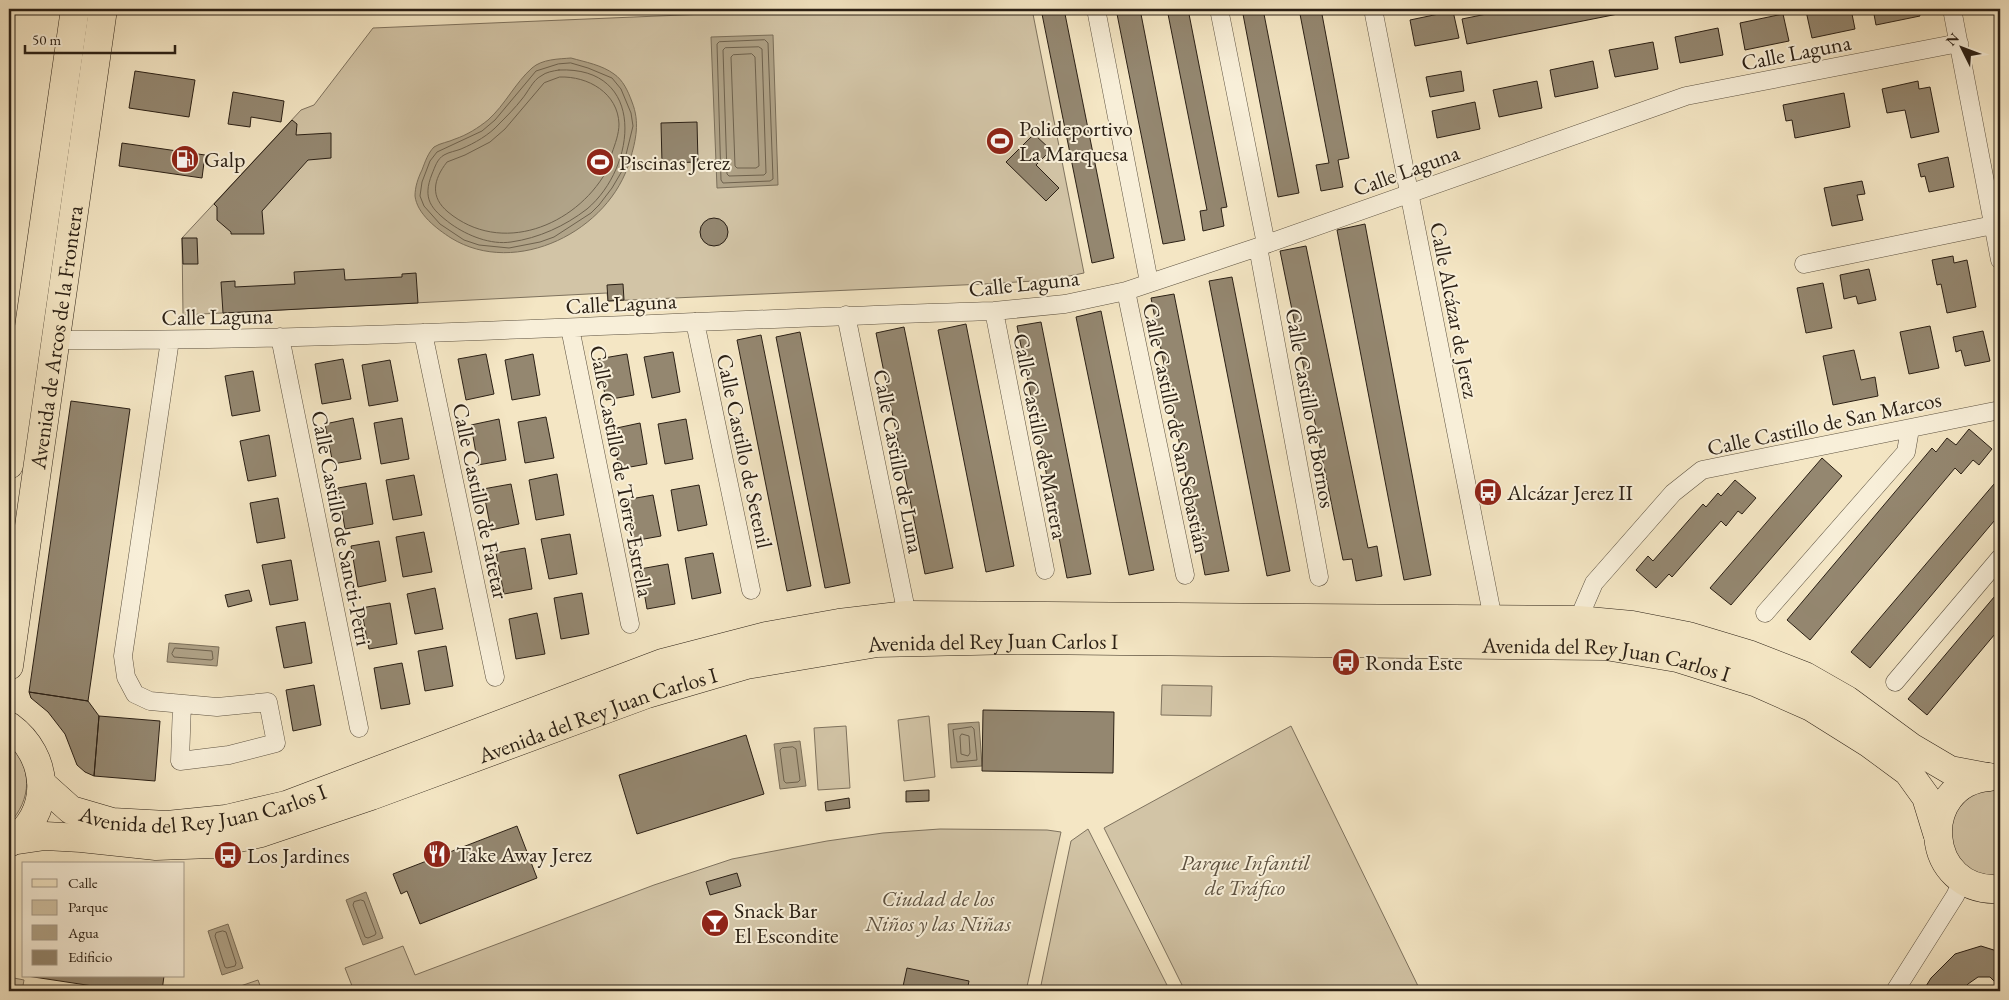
<svg xmlns="http://www.w3.org/2000/svg" width="2009" height="1000" font-family="'EB Garamond',serif">
	<style>
		.green { fill: #d2c4a6; stroke: #7e725e }
		.water { fill: #b0a388; stroke: #7b6f5a }
		.lines { fill: none; stroke-linecap: round; stroke-linejoin: round }
		.shore { stroke: #6e624e; stroke-width: 1 }
		.building { fill: #948770; stroke: #2b2015 }
		.minor-casing { stroke: #5d5241; stroke-width: 19 }
		.primary-casing { stroke: #2b2015; stroke-width: 29 }
		.minor { stroke: #f8efd9; stroke-width: 18 }
		.primary { stroke: #f4e6c4; stroke-width: 28 }
		.labels { text-anchor: middle; stroke-width: 4; stroke-linejoin: round; paint-order: stroke }
		.street-label { font-size: 22px; fill: #2b2015; stroke: #f8efd9 }
		.poi-label { font-size: 22px; fill: #2b2015; stroke: #f8efd9; text-anchor: start }
		.park-label { font-size: 22px; font-style: italic; fill: #5d5140; stroke: #f8efd9 }
	</style>
	<rect width="100%" height="100%" fill="#f4e6c4"/>
	<filter id="stains"><feTurbulence type="fractalNoise" baseFrequency=".004" numOctaves="4"/><feColorMatrix values="0 0 0 0 .2 0 0 0 0 .09 0 0 0 0 .02 0 0 0 .5 -.17"/></filter>
	<radialGradient id="worn" r=".72"><stop offset=".6" stop-color="#630" stop-opacity="0"/><stop offset="1" stop-color="#630" stop-opacity=".3"/></radialGradient>
	<path class="green" d="M825,9H1032L1084,273L1050,280L984,284L608,301L607,293L183,315L182,238L301,110L314,105L373,28Z
		M1162,685L1212,686L1211,716L1161,715Z
		M929,716L935,777L904,781L898,720Z
		M846,726L850,788L818,790L814,728Z
		M1291,726L1419,988L1412,991H1185L1104,828Z
		M9,743C33,768 32,799 9,824Z
		M1987,789H2000V877L1988,878L1962,867L1949,843L1952,815L1972,794Z
		M940,829L1047,830L1061,832L1026,991H354L345,968L403,946L415,975L654,885L732,859L827,841L883,833Z
		M1088,829L1170,991L1040,990L1071,841Z
		M9,977L24,980L22,991H9Z
		M258,980L262,991H226Z"/>
	<path class="water" d="M773,35L778,185L717,188L711,37Z
		M571,58C585,62 602,65 614,74C623,80 628,91 632,102C640,122 636,140 630,160C610,231 516,278 451,238C437,229 417,214 415,196C415,187 418,178 422,170C425,162 428,153 434,147C440,143 449,142 455,139C467,135 478,128 488,120C505,105 515,83 532,68C542,59 559,59 571,58Z
		M169,643L219,647L217,666L167,662Z
		M979,722L982,766L951,768L948,724Z
		M800,741L806,786L780,789L774,744Z
		M366,892L383,938L363,945L346,900Z
		M228,924L243,968L222,975L208,931Z"/>
	<g class="lines">
		<path class="shore" d="M765,40L768,43L773,179L770,181L723,183L721,180L717,44L719,42Z
			M759,47L762,49L766,173L764,175L729,176L727,174L723,50L725,48Z
			M752,54L755,57L759,166L756,168H737L735,166L731,57L733,55Z
			M571,63L588,68L612,78L621,89L631,113L633,126L622,171L612,188L599,205L591,213L554,237L540,242L509,248L479,245L464,240L440,224L424,206L420,196L422,182L430,161L437,152L482,131L495,120L536,71L558,64Z
			M559,70C647,66 637,167 587,209C565,226 539,238 511,242C491,245 468,236 451,224C431,209 422,199 432,174C435,167 437,159 444,155C449,152 456,151 461,149C475,143 489,135 499,124C507,116 515,108 522,99C528,92 533,80 541,76C546,72 553,71 559,70Z
			M560,77C588,76 618,93 619,124C619,134 615,144 612,153C610,160 610,166 606,172C575,226 501,256 448,212C430,197 433,180 447,162L465,155L490,142L505,129L544,83Z
			M175,648L212,651L213,659L211,660L174,657L172,654Z
			M972,727L974,729L977,760L957,762L953,730Z
			M962,734L969,736L970,753L968,756L961,754L960,737Z
			M793,747L796,749L800,780L798,782L786,783L784,781L780,750L782,748Z
			M361,900L364,901L376,933L375,935L368,938L365,937L353,905L354,902Z
			M223,931L226,932L236,963L235,966L227,968L225,967L215,936L216,933Z"/>
	</g>
	<path class="building" d="M1041,9H1064L1114,258L1092,263Z
		M1116,9H1140L1185,240L1163,244Z
		M1167,9H1188L1227,207L1221,208L1224,226L1203,231L1200,211L1207,210Z
		M1242,9H1263L1299,193L1278,197Z
		M1299,9H1321L1349,158L1338,160L1343,187L1321,191L1316,165L1329,163Z
		M1511,9H1643L1467,44L1462,19Z
		M1818,9H1851L1855,29L1812,38L1806,11Z
		M1873,9H1918L1920,16L1876,25Z
		M1453,11L1459,38L1415,46L1410,20Z
		M1783,14L1789,41L1745,50L1740,23Z
		M1718,28L1723,55L1680,63L1675,37Z
		M1653,42L1658,69L1615,77L1609,50Z
		M1593,61L1598,88L1555,97L1550,70Z
		M135,71L195,80L189,117L129,108Z
		M1461,71L1464,91L1430,97L1426,77Z
		M1537,81L1542,108L1499,117L1493,90Z
		M1918,81L1919,89L1930,87L1939,132L1911,138L1905,110L1887,113L1882,89Z
		M233,92L284,101L281,122L251,117L250,127L228,124Z
		M1844,93L1850,127L1795,138L1792,120L1786,121L1783,105Z
		M1475,102L1480,129L1437,138L1432,111Z
		M292,120L297,124L296,135L331,133V158L308,160L262,211L264,234H231V232L217,220V207L214,204Z
		M697,122L698,162L662,163L661,123Z
		M1034,134L1051,150L1036,165L1059,188L1046,201L1006,162Z
		M122,143L205,155L202,178L119,166Z
		M1948,157L1954,187L1929,192L1925,176L1921,177L1918,164Z
		M1862,181L1865,194L1857,195L1863,220L1832,226L1824,188Z
		M700 232a14 14 0 1 1 28 0a14 14 0 1 1-28 0Z
		M1365,224L1431,575L1404,580L1337,230Z
		M182,238H197L198,264H183Z
		M1306,246L1368,548L1377,546L1382,576L1356,581L1352,559L1343,560L1280,251Z
		M1953,256L1954,263L1967,260L1976,307L1947,313L1941,284L1937,285L1932,260Z
		M344,269L345,280L402,277V274L416,273L418,303L223,313L221,282L235,281V287L295,284L294,272Z
		M1869,269L1876,300L1858,304L1856,296L1844,299L1840,275Z
		M1232,277L1290,571L1267,576L1209,281Z
		M1823,283L1832,328L1806,333L1797,288Z
		M623,284L624,300L608,301L607,285Z
		M1174,294L1229,571L1205,575L1151,298Z
		M1101,311L1154,570L1129,575L1076,317Z
		M1041,322L1091,574L1067,578L1017,326Z
		M966,324L1014,566L986,572L938,330Z
		M1930,326L1939,368L1909,374L1900,332Z
		M904,327L953,568L925,574L876,333Z
		M1983,331L1990,361L1965,366L1961,350L1956,352L1953,337Z
		M800,332L850,583L825,588L776,337Z
		M761,335L811,586L787,591L737,340Z
		M1854,350L1861,380L1875,377L1878,396L1833,405L1823,356Z
		M673,352L680,392L652,398L644,357Z
		M486,354L494,394L466,400L458,359Z
		M533,354L540,395L512,400L505,360Z
		M627,354L634,395L606,400L598,359Z
		M343,359L351,399L322,404L315,364Z
		M390,360L398,401L369,406L362,365Z
		M253,371L260,411L232,416L225,376Z
		M71,401L130,409L88,701L29,692Z
		M546,417L554,458L525,463L518,422Z
		M353,418L361,459L333,464L325,424Z
		M402,418L409,459L381,464L374,423Z
		M499,419L506,460L478,465L471,425Z
		M686,419L693,459L665,464L658,424Z
		M640,423L647,464L619,469L612,429Z
		M1969,429L1992,449L1979,465L1973,460L1961,474L1955,468L1810,640L1787,620L1932,448L1936,452L1947,438L1956,445Z
		M269,435L276,476L248,481L240,441Z
		M1822,458L1842,476L1731,605L1710,588Z
		M557,474L564,515L536,520L529,480Z
		M414,475L422,515L393,520L386,480Z
		M2000,477V514L1870,668L1851,652Z
		M1735,480L1756,498L1742,514L1738,511L1726,526L1721,521L1672,577L1669,574L1656,588L1636,570L1648,556L1653,561L1703,504L1706,507L1718,493L1721,496Z
		M366,483L373,524L345,529L338,488Z
		M511,484L519,524L491,530L483,489Z
		M699,485L707,525L678,531L671,490Z
		M653,495L661,536L633,541L625,500Z
		M278,498L285,538L257,543L250,503Z
		M424,532L432,572L403,577L396,537Z
		M570,534L577,574L549,579L541,539Z
		M379,541L386,581L358,587L351,546Z
		M525,548L532,589L504,594L496,553Z
		M713,553L721,593L692,599L685,558Z
		M291,560L298,600L270,605L262,565Z
		M668,564L675,604L647,609L640,569Z
		M435,588L443,629L415,634L407,594Z
		M249,590L252,601L228,607L225,595Z
		M2000,590V628L1927,715L1908,699Z
		M582,593L589,634L561,639L554,598Z
		M390,603L397,644L369,649L361,608Z
		M537,613L545,654L516,659L509,619Z
		M305,622L312,663L284,668L276,627Z
		M446,646L453,686L425,691L418,651Z
		M402,663L410,704L381,709L374,668Z
		M314,685L321,725L293,731L286,690Z
		M29,692L88,701L99,716L94,776L85,772L77,765L65,734L48,712L31,698Z
		M983,710L1114,712L1113,773L982,771Z
		M99,716L160,721L155,781L94,776Z
		M746,735L764,794L637,834L619,775Z
		M929,790V801L906,802V791Z
		M849,798L850,808L826,811L825,802Z
		M517,826L537,878L420,924L407,891L401,894L393,874Z
		M737,873L741,886L710,895L706,882Z
		M717,911L727,925L714,934L704,921Z
		M1981,946L2000,952V987L1990,977H1978L1968,984L1961,991H1923L1931,978L1955,954Z
		M907,968L969,981L967,991H902Z
		M27,976H164L162,991H126Z"/>
	<g class="lines">
		<defs>
			<path id="minor" d="M1096,9L1149,282
				M1219,9L1266,244
				M1373,9L1493,619
				M1952,9L2000,260
				M1258,247L1319,577
				M1804,264L1993,225
				M1126,291L1185,575
				M994,311L1045,570
				M846,315L907,615
				M695,322L751,590
				M570,328L630,624
				M423,333L495,677
				M280,337L359,728
				M56,340C369,341 681,320 994,311L1065,304L1126,291L1258,247L1686,96L1959,43
				M170,340L123,656L126,677L135,694L150,701L217,707L268,702L276,743L229,755L180,761L182,704
				M1765,613L1906,452L1910,429
				M1578,620L1594,583L1673,493L1702,470L2000,410
				M1895,682L2000,558
				M1895,991L1955,896L1963,880"/>
			<g id="primary">
				<path d="M9,465L75,9"/>
				<path id="s1" d="M9,666L103,9"/>
				<path d="M9,726C50,756 54,814 9,843"/>
				<path d="M1989,777C1916,783 1923,894 2000,889"/>
				<path id="s2" d="M42,784L71,810L112,822L167,825L226,819L286,805L662,663L766,636L839,623L907,615L1578,620L1632,625L1688,636L1751,655L1805,676L1847,700L1911,747L1950,770L1987,777"/>
				<path id="s3" d="M11,841L45,836L81,838L156,846L212,844L261,833L371,796L647,694L746,665L877,643L1019,640L1606,646L1677,658L1757,683L1811,707L1870,744L1908,772L1926,797L1937,833"/>
			</g>
		</defs>
		<use href="#minor" class="minor-casing"/>
		<use href="#primary" class="primary-casing"/>
		<use href="#minor" class="minor"/>
		<use href="#primary" class="primary"/>
	</g>
	<defs>
		<symbol id="stadium-disc" viewBox="-11 -11 22 22"><circle r="9.5" fill="#8f2418" stroke="#f8efd9"/><path d="M0-5a6.5 5 0 1 0 0 10a6.5 5 0 1 0 0-10ZM-3.5-1.8h7v3.6h-7Z" fill="#fff"/></symbol>
		<symbol id="fuel-disc" viewBox="-11 -11 22 22"><circle r="9.5" fill="#8f2418" stroke="#f8efd9"/><path d="M-5.5-6h7V0h2V4h1.3V-2.5L3-4.5l.8-.8L6-3V5H2.5V1h-1V6h-7ZM-4.2-4.7v3.2H.2V-4.7Z" fill="#fff"/></symbol>
		<symbol id="bus-disc" viewBox="-11 -11 22 22"><circle r="9.5" fill="#8f2418" stroke="#f8efd9"/><path d="M-5-6H5V4H4V6H2V4H-2V6H-4V4H-5ZM-3.5-4V0h7V-4ZM-3.5 1.2v1.5H-2V1.2ZM2 1.2v1.5H3.5V1.2Z" fill="#fff"/></symbol>
		<symbol id="restaurant-disc" viewBox="-11 -11 22 22"><circle r="9.5" fill="#8f2418" stroke="#f8efd9"/><path d="M-5-6h1v4h1v-4h1v4h1v-4h1v5L-1.5 .5V6h-2V.5L-5-1ZM5-6V6H3V1.5H1.5Q1.5-4 5-6Z" fill="#fff"/></symbol>
		<symbol id="bar-disc" viewBox="-11 -11 22 22"><circle r="9.5" fill="#8f2418" stroke="#f8efd9"/><path d="M-6-5H6L.8 .8V4.5H3.5V6h-7V4.5H-.8V.8Z" fill="#fff"/></symbol>
	</defs>
	<g fill-rule="evenodd">
		<use href="#stadium-disc" x="984" y="125" width="32" height="32"/>
		<use href="#fuel-disc" x="169" y="143" width="32" height="32"/>
		<use href="#stadium-disc" x="584" y="146" width="32" height="32"/>
		<use href="#bus-disc" x="1472" y="476" width="32" height="32"/>
		<use href="#bus-disc" x="1330" y="646" width="32" height="32"/>
		<use href="#restaurant-disc" x="421" y="838" width="32" height="32"/>
		<use href="#bus-disc" x="212" y="839" width="32" height="32"/>
		<use href="#bar-disc" x="699" y="907" width="32" height="32"/>
	</g>
	<g class="labels">
		<g class="street-label">
			<text transform="translate(1796 52) rotate(-11)" y="8">Calle Laguna</text>
			<text transform="translate(1406 170) rotate(-20)" y="8">Calle Laguna</text>
			<text transform="translate(1024 283) rotate(-6)" y="8">Calle Laguna</text>
			<text transform="translate(621 303) rotate(-3)" y="8">Calle Laguna</text>
			<text transform="translate(1455 310) rotate(79)" y="8">Calle Alcázar de Jerez</text>
			<text transform="translate(217 316) rotate(-1)" y="8">Calle Laguna</text>
			<text dy="8" stroke="none"><textPath href="#s1" startOffset="332">Avenida de Arcos de la Frontera</textPath></text>
			<text transform="translate(1311 408) rotate(80)" y="8">Calle Castillo de Bornos</text>
			<text transform="translate(1824 423) rotate(-12)" y="8">Calle Castillo de San Marcos</text>
			<text transform="translate(1177 428) rotate(78)" y="8">Calle Castillo de San Sebastián</text>
			<text transform="translate(1041 436) rotate(79)" y="8">Calle Castillo de Matrera</text>
			<text transform="translate(745 451) rotate(78)" y="8">Calle Castillo de Setenil</text>
			<text transform="translate(899 461) rotate(79)" y="8">Calle Castillo de Luna</text>
			<text transform="translate(622 471) rotate(79)" y="8">Calle Castillo de Torre-Estrella</text>
			<text transform="translate(481 501) rotate(78)" y="8">Calle Castillo de Fatetar</text>
			<text transform="translate(342 528) rotate(79)" y="8">Calle Castillo de Sancti-Petri</text>
			<text dy="8" stroke="none"><textPath href="#s3" startOffset="1014">Avenida del Rey Juan Carlos I</textPath></text>
			<text dy="8" stroke="none"><textPath href="#s3" startOffset="1629">Avenida del Rey Juan Carlos I</textPath></text>
			<text dy="8" stroke="none"><textPath href="#s3" startOffset="609">Avenida del Rey Juan Carlos I</textPath></text>
			<text dy="8" stroke="none"><textPath href="#s2" startOffset="174">Avenida del Rey Juan Carlos I</textPath></text>
		</g>
		<g class="poi-label">
			<text x="1019" y="136">Polideportivo<tspan x="1019" dy="25">La Marquesa</tspan></text>
			<text x="204" y="167">Galp</text>
			<text x="619" y="170">Piscinas Jerez</text>
			<text x="1507" y="500">Alcázar Jerez II</text>
			<text x="1365" y="670">Ronda Este</text>
			<text x="456" y="862">Take Away Jerez</text>
			<text x="247" y="863">Los Jardines</text>
			<text x="734" y="918">Snack Bar<tspan x="734" dy="25">El Escondite</tspan></text>
		</g>
		<g class="park-label">
			<text x="1245" y="870">Parque Infantil<tspan x="1245" dy="25">de Tráfico</tspan></text>
			<text x="938" y="906">Ciudad de los<tspan x="938" dy="25">Niños y las Niñas</tspan></text>
		</g>
	</g>
	<rect width="2009" height="1000" fill="none" stroke="#f4e6c4" stroke-width="30"/>
	<rect x="10" y="10" width="1989" height="980" fill="none" stroke="#2b2015" stroke-width="2.5"/>
	<rect x="15" y="15" width="1979" height="970" fill="none" stroke="#2b2015"/>
	<rect x="22" y="862" width="162" height="115" fill="#f8efd9" stroke="#a69c8b"/>
	<rect x="32" y="879" width="25" height="8" fill="#f4e6c4" stroke="#a69c8b"/>
	<text x="68" y="888" font-size="15" fill="#2b2015">Calle</text>
	<rect x="32" y="900" width="25" height="15" fill="#d2c4a6" stroke="#a69c8b"/>
	<text x="68" y="912" font-size="15" fill="#2b2015">Parque</text>
	<rect x="32" y="925" width="25" height="15" fill="#b0a388" stroke="#a69c8b"/>
	<text x="68" y="938" font-size="15" fill="#2b2015">Agua</text>
	<rect x="32" y="950" width="25" height="15" fill="#948770" stroke="#a69c8b"/>
	<text x="68" y="962" font-size="15" fill="#2b2015">Edificio</text>
	<g transform="translate(1962 48) rotate(312)" stroke="#f8efd9" stroke-width="4" paint-order="stroke">
	<path d="M0-4L9 19L0 12L-9 19Z" fill="#2b2015"/>
	<text y="-8" font-size="14" font-weight="bold" text-anchor="middle" fill="#2b2015">N</text>
	</g>
	<path d="M25 45v8h150v-8" fill="none" stroke="#2b2015" stroke-width="2.5"/>
	<text x="32" y="45" font-size="15" fill="#2b2015" stroke="#f8efd9" stroke-width="4" paint-order="stroke">50 m</text>
	<rect width="100%" height="100%" filter="url(#stains)"/>
	<rect width="100%" height="100%" fill="url(#worn)"/>
</svg>
